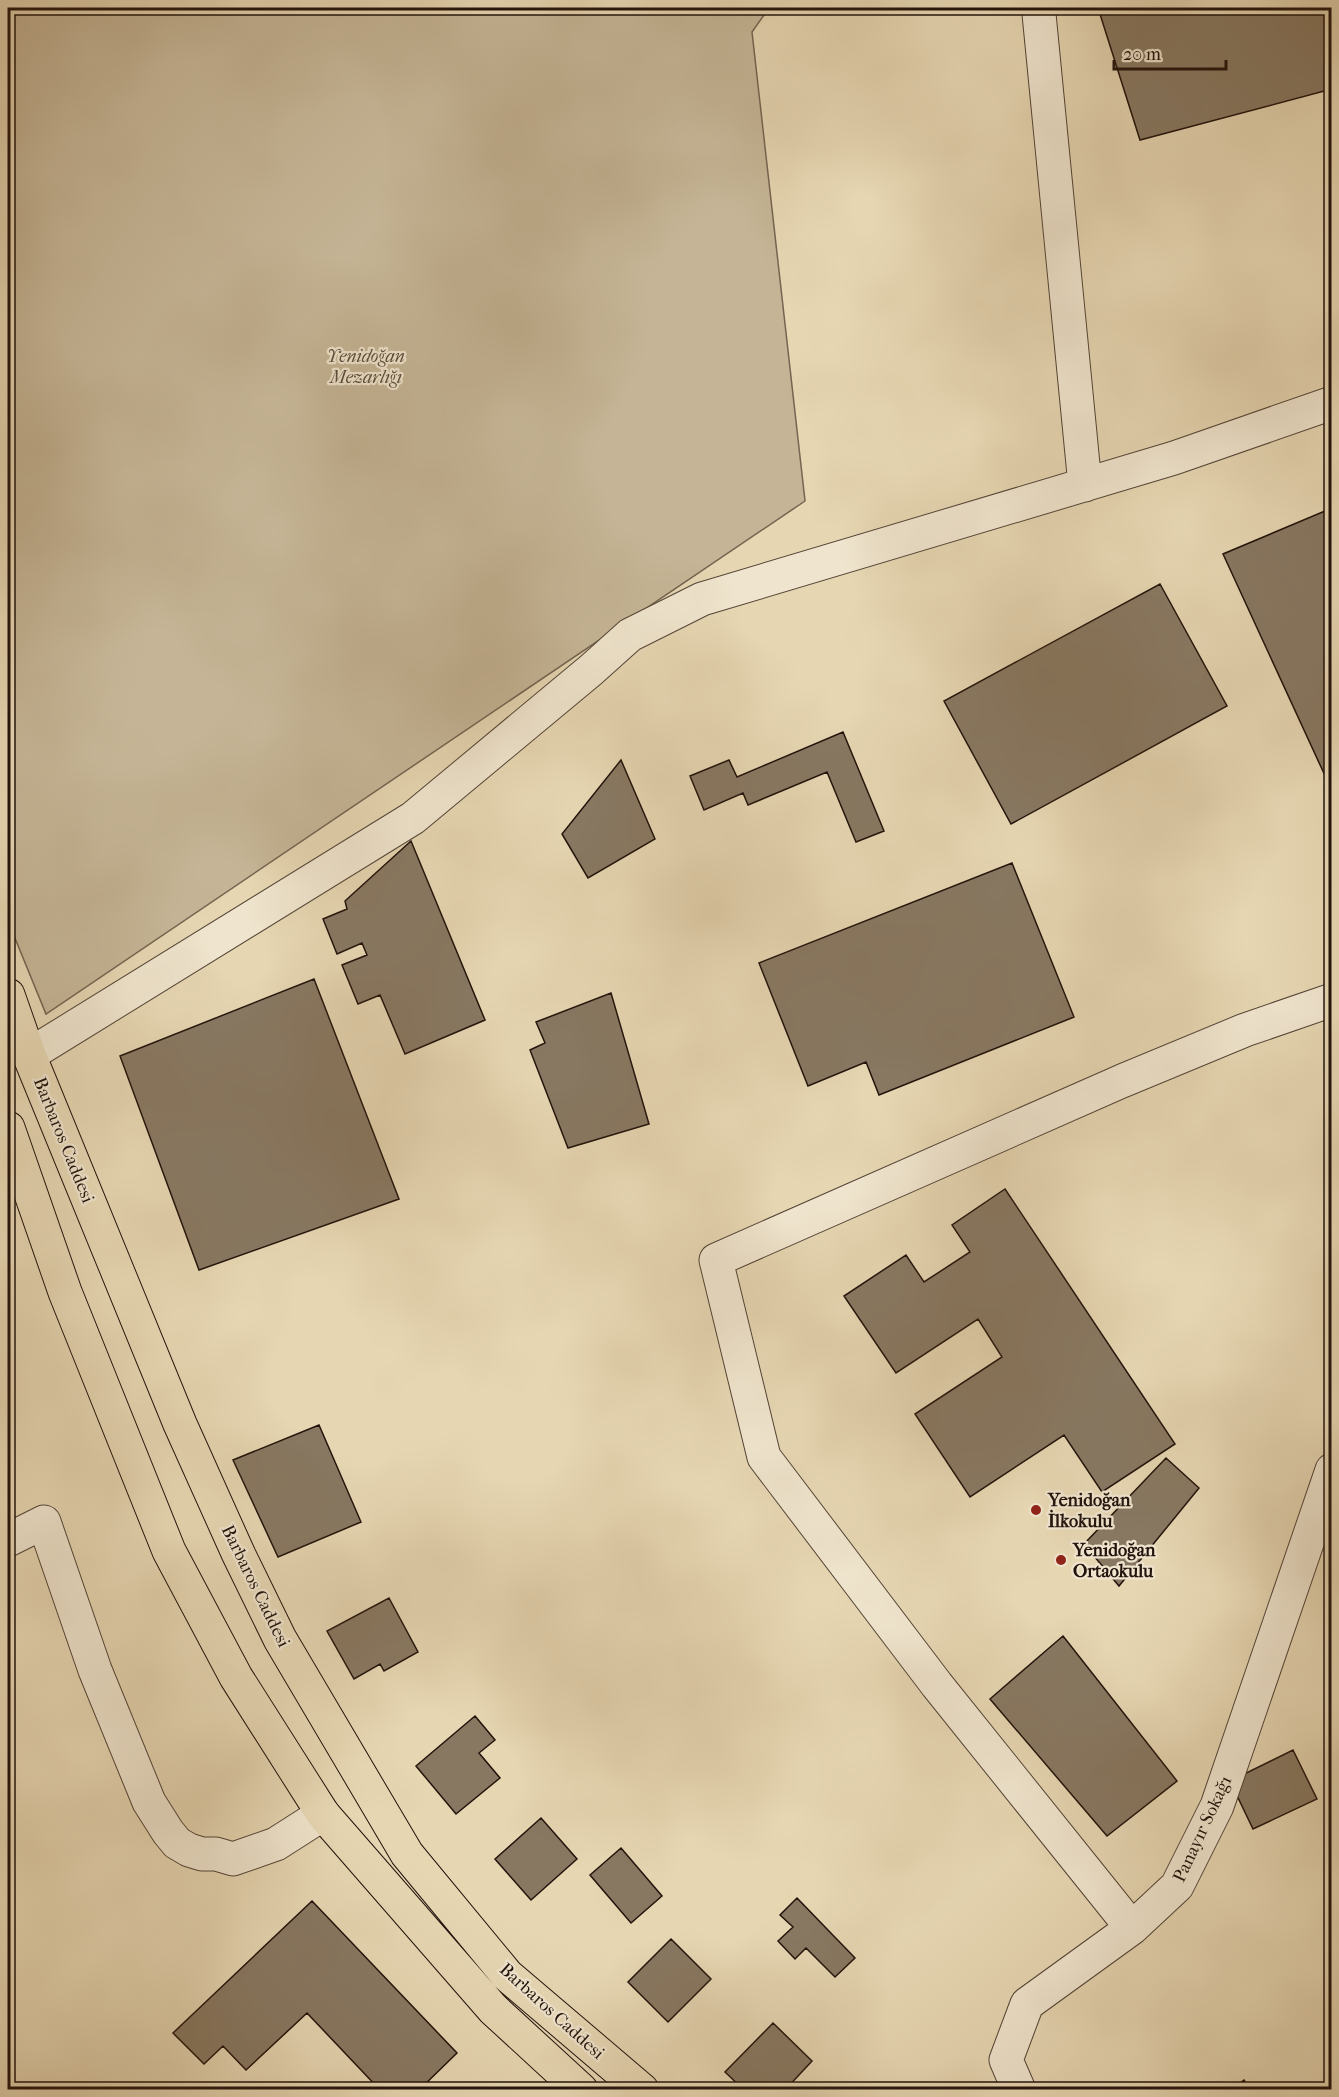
<svg xmlns="http://www.w3.org/2000/svg" width="1339" height="2097" font-family="'IM FELL French Canon',serif">
	<style>
		.green { fill: #c5b596; stroke: #746451; stroke-width: 1.5 }
		.building { fill: #887862; stroke: #22130c; stroke-width: 1.5 }
		.lines { fill: none; stroke-linecap: round; stroke-linejoin: round }
		.minor-casing { stroke: #534436; stroke-width: 35 }
		.major-casing { stroke: #22130c; stroke-width: 35 }
		.minor { stroke: #efe4cd; stroke-width: 33 }
		.major { stroke: #e6d6b2; stroke-width: 33 }
		.poi-dot { fill: #8f2418; stroke: #efe4cd; stroke-width: 2 }
		.labels { text-anchor: middle; stroke-width: 4.5; stroke-linejoin: round; paint-order: stroke }
		.park-label { font-size: 18px; font-style: italic; fill: #5b4c3c; stroke: #efe4cd }
		.street-label { font-size: 18px; fill: #22130c; stroke: #efe4cd }
		.poi-label { font-size: 18px; font-weight: bold; fill: #22130c; stroke: #efe4cd; text-anchor: start }
	</style>
	<rect width="100%" height="100%" fill="#e6d6b2"/>
	<filter id="stains"><feTurbulence type="fractalNoise" baseFrequency=".00333" numOctaves="4"/><feColorMatrix values="0 0 0 0 .2 0 0 0 0 .09 0 0 0 0 .02 0 0 0 .5 -.17"/></filter>
	<radialGradient id="worn" r=".72"><stop offset=".6" stop-color="#630" stop-opacity="0"/><stop offset="1" stop-color="#630" stop-opacity=".3"/></radialGradient>
	<path class="green" d="M8,8H769L752,32L805,501L46,1014L8,921Z"/>
	<path class="building" d="M1112,8H1330L1332,89L1140,140L1099,11Z
		M1332,508V777L1327,780L1223,554Z
		M1160,584L1227,706L1011,824L944,701Z
		M843,732L884,831L856,842L827,772L748,805L743,793L704,810L690,776L729,760L737,777Z
		M621,760L655,839L588,878L562,834Z
		M411,841L485,1020L405,1054L380,995L358,1004L342,965L367,955L362,943L337,954L323,919L347,909L345,901Z
		M1012,863L1074,1017L879,1095L866,1062L808,1086L759,963Z
		M314,979L399,1199L199,1270L120,1056Z
		M611,993L649,1124L568,1148L530,1050L545,1043L536,1022Z
		M1005,1189L1175,1444L1102,1492L1064,1435L970,1497L915,1414L1002,1357L978,1319L896,1373L844,1296L906,1255L924,1282L970,1252L952,1225Z
		M319,1425L361,1522L278,1557L233,1460Z
		M1166,1458L1199,1488L1119,1586L1084,1544Z
		M389,1598L418,1652L384,1671L380,1664L354,1679L327,1631Z
		M1063,1636L1177,1781L1107,1836L990,1699Z
		M475,1716L495,1740L479,1753L500,1778L456,1814L416,1766Z
		M1293,1750L1317,1799L1253,1829L1230,1781Z
		M541,1818L577,1859L531,1900L495,1859Z
		M621,1848L662,1896L631,1923L590,1875Z
		M797,1898L855,1958L835,1977L806,1948L795,1959L778,1941L793,1927L780,1915Z
		M312,1901L457,2053L419,2090H380L307,2013L246,2070L223,2046L204,2064L173,2033Z
		M671,1939L711,1979L668,2022L628,1982Z
		M773,2023L812,2061L785,2090H744L725,2072Z
		M1244,2080L1250,2090H1230Z"/>
	<g class="lines">
		<defs>
			<path id="minor" d="M1039,14L1085,485
				M29,1055L413,818L591,670L630,635L702,599L1174,458L1332,403
				M8,1540L44,1522L95,1670L149,1802L168,1832L177,1843L189,1850L202,1854H216L233,1859L276,1844L323,1814
				M1132,1928L937,1685L764,1457L716,1260L1122,1081L1245,1030L1332,1000
				M1019,2090L1006,2060L1027,2004L1132,1928L1177,1886L1217,1806L1332,1470"/>
			<path id="major" d="M8,995L29,1055L180,1424L238,1553L280,1639L407,1854L507,1975L642,2090
				M8,1128L65,1292L169,1551L236,1677L323,1814L493,2009L581,2090"/>
		</defs>
		<use href="#minor" class="minor-casing"/>
		<use href="#major" class="major-casing"/>
		<use href="#minor" class="minor"/>
		<use href="#major" class="major"/>
	</g>
	<g class="poi-dot">
		<circle cx="1036" cy="1510" r="6"/>
		<circle cx="1061" cy="1560" r="6"/>
	</g>
	<g class="labels">
		<g class="park-label">
			<text x="366" y="362">Yenidoğan<tspan x="366" dy="21">Mezarlığı</tspan></text>
		</g>
		<g class="street-label">
			<text transform="translate(64 1140) rotate(68)" y="6">Barbaros Caddesi</text>
			<text transform="translate(256 1586) rotate(64)" y="6">Barbaros Caddesi</text>
			<text transform="translate(1202 1829) rotate(-65)" y="6">Panayır Sokağı</text>
			<text transform="translate(552 2011) rotate(42)" y="6">Barbaros Caddesi</text>
		</g>
		<g class="poi-label">
			<text x="1048" y="1506">Yenidoğan<tspan x="1048" dy="21">İlkokulu</tspan></text>
			<text x="1073" y="1556">Yenidoğan<tspan x="1073" dy="21">Ortaokulu</tspan></text>
		</g>
	</g>
	<rect width="1339" height="2097" fill="none" stroke="#e6d6b2" stroke-width="30"/>
	<rect x="9" y="9" width="1321" height="2079" fill="none" stroke="#22130c" stroke-width="3"/>
	<rect x="15" y="15" width="1309" height="2067" fill="none" stroke="#22130c" stroke-width="1.5"/>
	<path d="M1114 60v9h112v-9" fill="none" stroke="#22130c" stroke-width="3"/>
	<text x="1123" y="60" font-size="18" fill="#22130c" stroke="#efe4cd" stroke-width="4.5" paint-order="stroke">20 m</text>
	<rect width="100%" height="100%" filter="url(#stains)"/>
	<rect width="100%" height="100%" fill="url(#worn)"/>
</svg>
